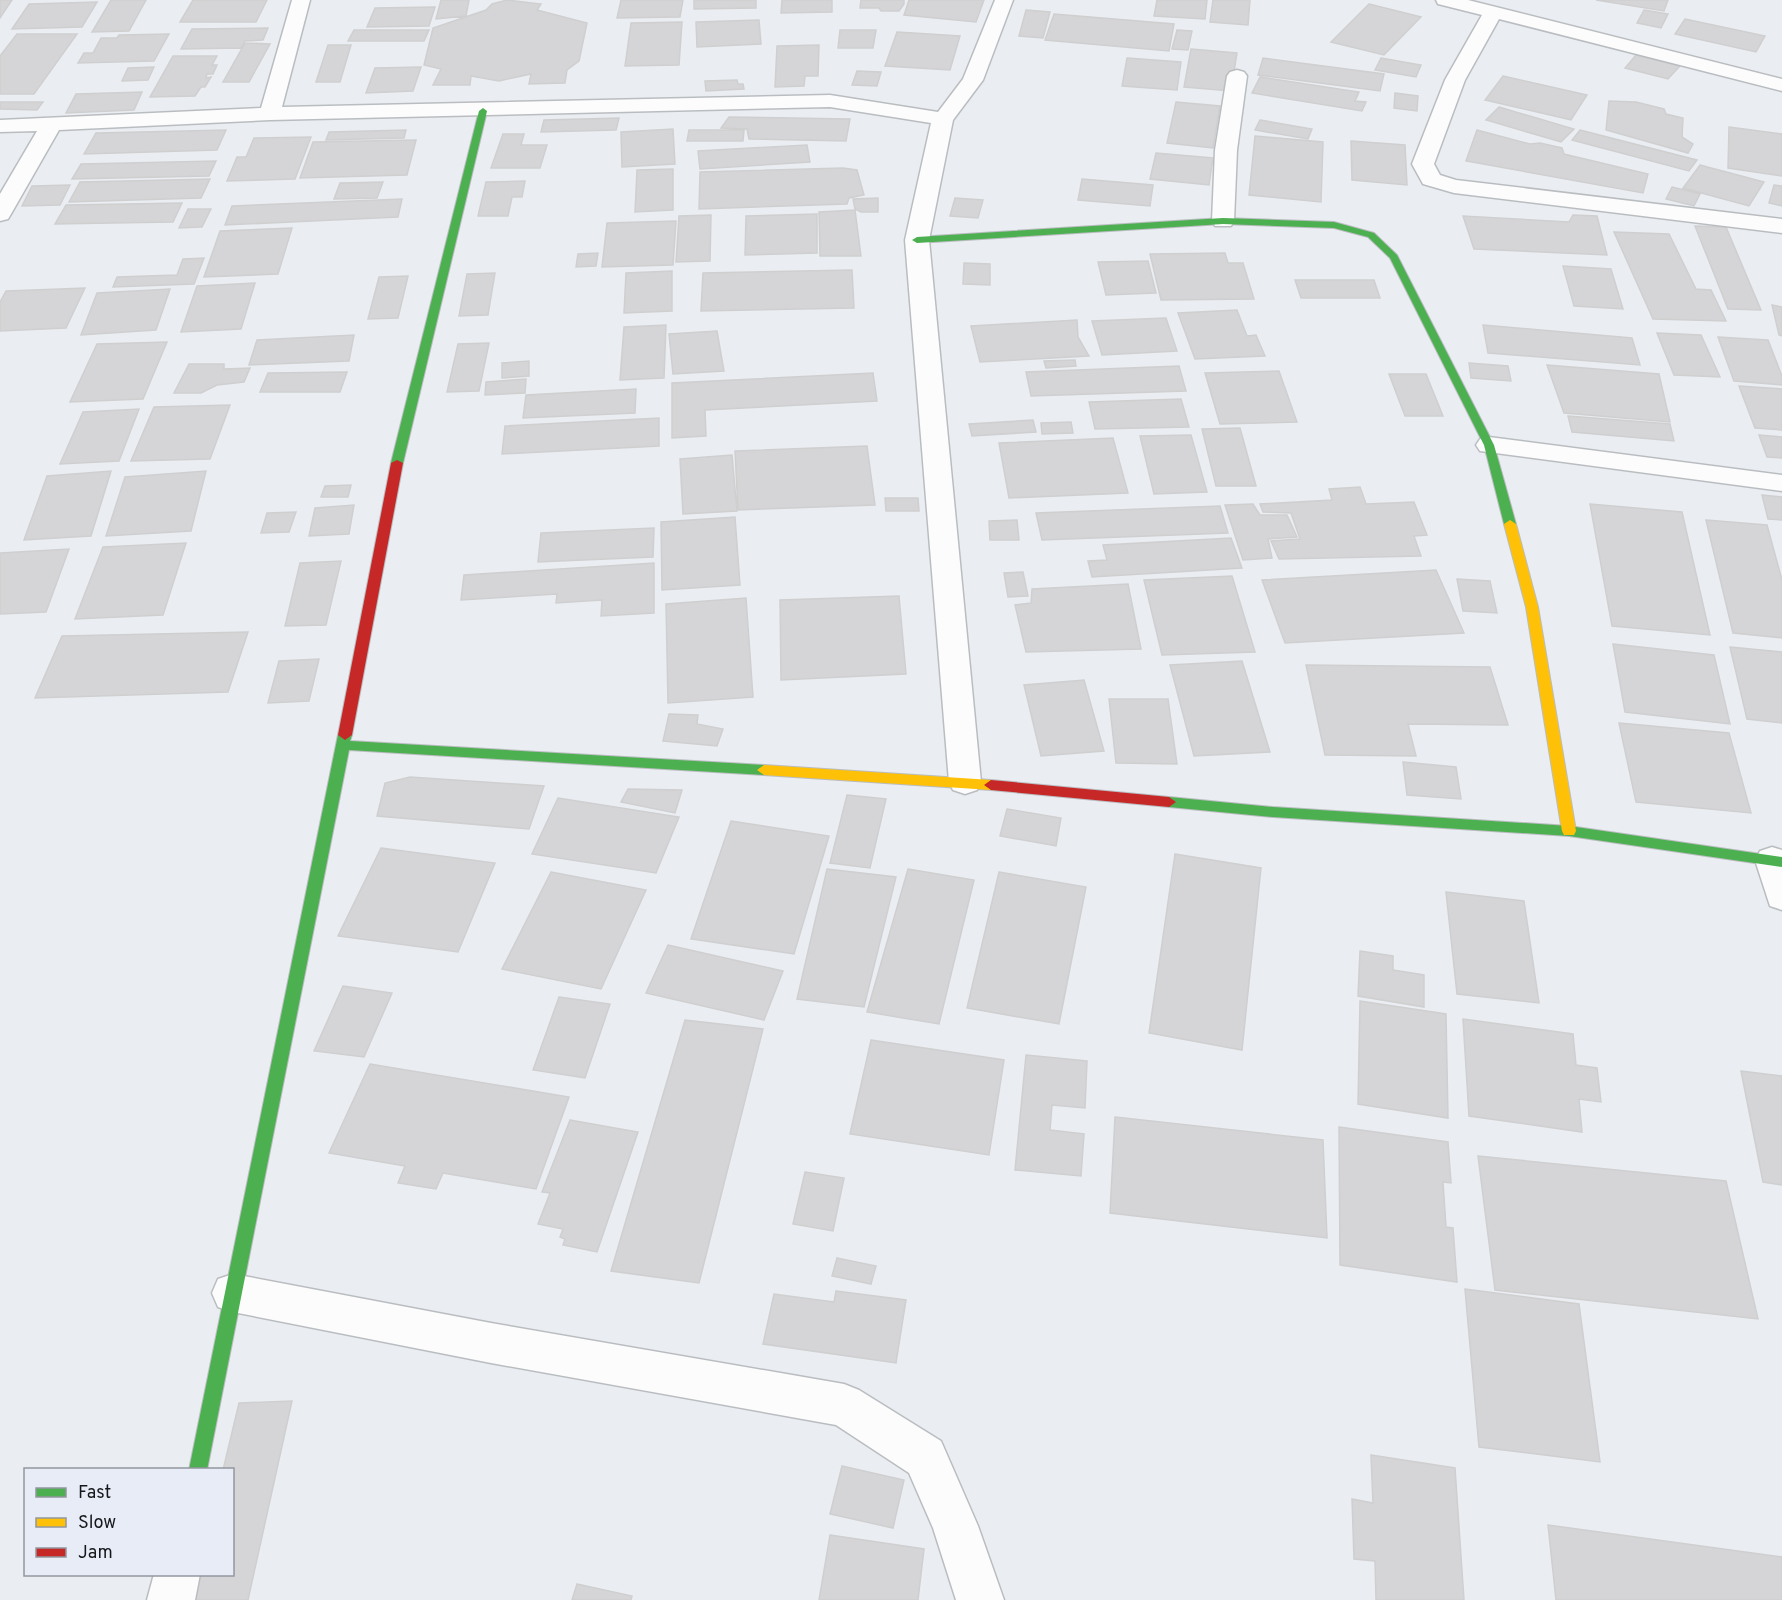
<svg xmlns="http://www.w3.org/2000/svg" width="1782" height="1600" font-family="Overpass,sans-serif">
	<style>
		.building { fill: #d5d4d6; stroke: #cfcfd0; stroke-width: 1.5 }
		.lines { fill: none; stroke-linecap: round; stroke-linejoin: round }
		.street-casing { stroke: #babdc0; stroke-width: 3 }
		.fast-casing { stroke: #babdc0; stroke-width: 2 }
		.slow-casing { stroke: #babdc0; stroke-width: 2 }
		.jam-casing { stroke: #babdc0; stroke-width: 2 }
		.street { fill: #fcfcfd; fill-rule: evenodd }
		.fast { fill: #4caf50; fill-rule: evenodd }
		.slow { fill: #ffc107; fill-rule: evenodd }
		.jam { fill: #c62828; fill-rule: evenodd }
	</style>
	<rect width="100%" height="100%" fill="#eaedf2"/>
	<path class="building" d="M0,0H12L0,18Z
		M111,0H146L129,31L92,32Z
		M193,0H267L256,22H180Z
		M441,0H469L466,16L436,19Z
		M507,0L541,4L537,10L587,23L579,61L567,70L565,83L529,84L531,74L499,81L471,76L470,85H433L441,69L424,65L433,28L486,10L492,4Z
		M621,0H683L680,17L617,18Z
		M694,0H756V8L694,9Z
		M782,0H832V12L781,13Z
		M861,0H904V4L899,11H881L879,8H860Z
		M909,0H984L976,22L904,15Z
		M1157,0H1207L1205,19L1154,16Z
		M1213,0H1250L1248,25L1210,22Z
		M1596,0H1668L1664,11Z
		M97,2L82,27L12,29L29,4Z
		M1369,4L1421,17L1384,55L1331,42Z
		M435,7L429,26L367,27L375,8Z
		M1026,10L1050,12L1043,38L1019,36Z
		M1644,10L1668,14L1661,28L1637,23Z
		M1054,14L1174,24L1169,51L1045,40Z
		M1685,19L1765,36L1756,52L1675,34Z
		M759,20L761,44L697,47L696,22Z
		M682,22L679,65L625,66L631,23Z
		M268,28L263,40L245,41L241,48L181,49L192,29Z
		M354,30H429L424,41H348Z
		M840,30H876L873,48H838Z
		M1177,30L1192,31L1188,50L1172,49Z
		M897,32L960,36L950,70L885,66Z
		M17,34H77L34,94H0V56Z
		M169,34L154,61L78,63L84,53H93L101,38H117L119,35Z
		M245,43L270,44L249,82H223Z
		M328,45H351L340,82H316Z
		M819,45L818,76H805L804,86L775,87L777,46Z
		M1191,49L1237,53L1231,91L1184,87Z
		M1636,55L1680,66L1668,79L1625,68Z
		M173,56H217L212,65H217L213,74H207L206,78L211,77L205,87H201L195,96L150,97Z
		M1127,58L1181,62L1177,90L1122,86Z
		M1263,58L1384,74L1380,91L1258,75Z
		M1381,58L1421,65L1416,77L1375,70Z
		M154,67L148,80L122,81L128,68Z
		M421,67L413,91L366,93L375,68Z
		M857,71L881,72L877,86L852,85Z
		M1503,76L1587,95L1571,120L1485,100Z
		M1260,77L1359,92L1355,101L1366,102L1362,111L1252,93Z
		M737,80L738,84H743L744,89L706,91L705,81Z
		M142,92L134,110L66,113L76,94Z
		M1395,93L1418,96L1417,111L1394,108Z
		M1609,101L1636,102L1664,109L1666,114L1683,118L1682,137L1693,144L1688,153L1606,130Z
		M0,102H43L37,110L0,109Z
		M1176,102L1220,106L1213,148L1167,143Z
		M1499,107L1574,129L1561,142L1486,120Z
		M729,117L850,119L846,141L749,139L747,129L721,128Z
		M619,118L616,130L541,132L544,120Z
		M1260,120L1312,129L1308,139L1255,130Z
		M1729,127L1782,134V176L1728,168Z
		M673,129L675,164L622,167L621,132Z
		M226,130L217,150L84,154L96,133Z
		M406,130L404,138L326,140L329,132Z
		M689,130H744L743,141H687Z
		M1477,130L1530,144L1540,143L1562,148L1564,154L1648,174L1643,193L1466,161Z
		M1580,130L1697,160L1689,171L1572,140Z
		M503,134H524L521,145H547L540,168H491Z
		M1255,136L1323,142L1321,202L1249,195Z
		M311,137L295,179L227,181L237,157H246L254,138Z
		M416,140L407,175L300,178L313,142Z
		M1351,141L1405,145L1407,185L1352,180Z
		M807,145L810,162L700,169L698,151Z
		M1156,153L1213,158L1209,185L1150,179Z
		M216,161L209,176L72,179L81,164Z
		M1700,165L1764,182L1749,206L1683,188Z
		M843,168L857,170L864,195L849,198L847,204L699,209L700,172Z
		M673,169V210L635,212L637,170Z
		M210,179L201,198L69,202L80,182Z
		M1082,179L1153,185L1150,206L1078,200Z
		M525,181L522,197H512L508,216H478L486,182Z
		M383,182L377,198L334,199L340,183Z
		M70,185L60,205L22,206L32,186Z
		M1774,185L1782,186V206L1769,203Z
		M1672,187L1700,194L1694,206L1666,199Z
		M878,198V212H861L855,209L853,199Z
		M955,198L983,200L978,218L950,216Z
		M402,199L398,217L225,225L232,206Z
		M182,203L173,222L55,224L66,205Z
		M188,209H211L202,227L179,228Z
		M855,210L861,256H820L819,212Z
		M817,214V253L745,255L746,216Z
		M711,215L710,261L676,262L679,216Z
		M1573,215L1597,216L1607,255L1474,249L1463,216L1569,222Z
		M676,221L673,265L602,267L607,223Z
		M1695,226L1726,227L1761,310L1728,309Z
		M292,228L278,274L204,277L220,231Z
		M1614,232L1669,234L1696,289L1711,290L1726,321L1653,319Z
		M598,253L596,266L576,267L578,254Z
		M1225,253L1228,263H1243L1254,299L1161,300L1150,254Z
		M204,258L194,284L113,287L117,277L177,275L183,259Z
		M1148,261L1156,293L1106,295L1098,262Z
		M964,263L990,264V285L963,284Z
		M1563,266L1611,269L1623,309L1574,306Z
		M852,270L854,308L701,311L703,273Z
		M672,271V311L624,313L626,273Z
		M495,273L488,315L459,316L467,274Z
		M408,276L398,318L368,319L379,277Z
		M1295,280H1374L1380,298H1301Z
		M255,283L241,329L181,332L197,286Z
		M85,288L66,328L0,331V302L6,291Z
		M170,289L156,330L81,335L97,293Z
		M1772,305L1782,307V336L1779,335Z
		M1237,310L1247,336L1256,335L1265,356L1195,359L1178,313Z
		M1166,318L1177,351L1102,355L1092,321Z
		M1077,320L1078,337L1089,356L980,362L971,326Z
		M666,325L664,378L620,380L624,327Z
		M1483,325L1632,338L1640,365L1488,353Z
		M717,331L724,371L673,374L669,334Z
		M1657,333L1701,335L1720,377L1674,375Z
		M354,335L349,361L249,365L257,340Z
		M1718,337L1768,340L1782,376V385L1734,381Z
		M167,342L143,399L70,402L97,344Z
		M489,343L479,391L447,392L458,344Z
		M1075,360L1076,366L1046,368L1044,361Z
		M529,361V376L502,378V363Z
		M1469,363L1508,366L1511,381L1471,378Z
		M189,364H224V369L250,368L244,382L217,385L201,393H174Z
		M1547,365L1659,374L1670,422L1564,413Z
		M1179,366L1186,391L1031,396L1026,372Z
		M1279,371L1297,422L1220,424L1205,373Z
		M347,372L340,392H260L268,373Z
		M873,373L877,401L705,410L706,436L672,438V383Z
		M1389,374H1426L1443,416H1405Z
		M526,379L525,393L485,395L486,382Z
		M1739,386L1782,389V430L1755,428Z
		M636,389L635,413L523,418L526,395Z
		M1181,399L1189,427L1095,429L1089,402Z
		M230,405L210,459L131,461L154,407Z
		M139,409L119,461L60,464L83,412Z
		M1568,416L1670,424L1674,441L1572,432Z
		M659,418V446L502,454L505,426Z
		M1033,420L1036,432L972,436L969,424Z
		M1071,422L1073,433L1042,434L1041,423Z
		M1240,428L1256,486H1216L1202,429Z
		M1191,435L1207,492L1154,494L1140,436Z
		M1759,435L1782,437V458L1767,457Z
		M1113,438L1128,493L1009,498L999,443Z
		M867,446L875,505L738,510L735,451Z
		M732,455L737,511L683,514L680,459Z
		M111,471L91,536L24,540L47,476Z
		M206,471L191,531L106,536L125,477Z
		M351,485L348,497H321L325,486Z
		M1360,487L1366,504L1414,502L1427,535L1414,536L1421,556L1279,559L1271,541L1300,539L1291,513L1263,512L1260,504L1332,500L1329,489Z
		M1762,495L1782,497V520L1768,519Z
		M885,498H918L919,511H886Z
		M1253,504L1260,515H1287L1297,537L1268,539L1272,558L1243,560L1225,505Z
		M1590,504L1682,512L1710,635L1612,626Z
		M354,505L349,534L309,536L315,508Z
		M1220,506L1228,533L1042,540L1036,513Z
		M296,512L289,532L261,533L267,513Z
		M735,517L740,585L662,590L661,522Z
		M1017,520L1019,540H990L989,521Z
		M1706,520L1767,525L1782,580V638L1733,633Z
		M654,528L653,557L538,562L541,533Z
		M1231,538L1242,568L1092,577L1088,561L1107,560L1103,545Z
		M186,543L163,615L75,619L103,547Z
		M69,549L46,612L0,614V553Z
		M341,561L326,625L285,626L300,563Z
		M654,563V613L601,616L602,600L556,603L557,594L461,600L464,575Z
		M1436,570L1464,633L1285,643L1262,580Z
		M1023,572L1028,596L1008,597L1004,573Z
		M1232,576L1255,652L1162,655L1144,580Z
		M1457,579L1490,581L1497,613L1463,611Z
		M1128,584L1141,649L1026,652L1015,605L1031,603L1032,589Z
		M899,596L906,674L781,680L780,600Z
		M746,598L753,697L668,703L666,604Z
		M248,632L228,692L35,698L62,636Z
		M1613,644L1714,655L1730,724L1625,712Z
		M1730,647L1782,652V723L1747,719Z
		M319,659L309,701L268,703L279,661Z
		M1242,661L1270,752L1194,756L1170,665Z
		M1306,665L1490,667L1508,725L1408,724L1416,756L1325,755Z
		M1084,680L1104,751L1041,756L1024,685Z
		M1109,699H1168L1177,764L1116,763Z
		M669,714L698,715L697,724L723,729L717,746L663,741Z
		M1619,723L1729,733L1751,813L1636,802Z
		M1403,762L1456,767L1461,799L1407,795Z
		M410,777L544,786L529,829L377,816L385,783Z
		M628,789L682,790L675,813L621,802Z
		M847,795L886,799L870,868L830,863Z
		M558,798L679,817L656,873L532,854Z
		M1007,809L1061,818L1056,846L1000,836Z
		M731,821L829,836L794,954L691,939Z
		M381,848L495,863L458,952L338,936Z
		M1175,854L1261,868L1242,1050L1149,1033Z
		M827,869L896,877L864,1007L797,999Z
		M908,869L974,880L939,1024L867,1012Z
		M551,872L646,890L601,989L502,969Z
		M999,872L1086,887L1059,1024L967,1008Z
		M1446,892L1524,901L1539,1003L1457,994Z
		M668,945L783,971L764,1020L646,993Z
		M1360,951L1393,956V970L1424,975V1007L1358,996Z
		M343,986L392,993L364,1057L314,1051Z
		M559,997L610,1004L585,1078L533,1070Z
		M1360,1001L1446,1014L1448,1118L1358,1104Z
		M1463,1019L1573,1034L1576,1065L1597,1068L1601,1102L1579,1099L1582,1132L1469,1116Z
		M685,1020L763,1029L699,1283L611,1271Z
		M871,1040L1004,1060L989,1155L850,1134Z
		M1026,1055L1087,1061L1085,1108L1052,1105L1050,1130L1084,1134L1081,1176L1015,1170Z
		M370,1064L569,1097L536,1189L443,1173L436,1189L398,1183L405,1166L329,1153Z
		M1741,1071L1782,1076V1185L1763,1182Z
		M1115,1117L1323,1140L1327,1238L1110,1213Z
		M570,1120L638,1132L597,1252L563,1245L565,1239L560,1237L563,1229L538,1224L550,1193L542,1192Z
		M1339,1127L1448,1142L1451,1183L1443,1182L1446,1227L1453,1228L1457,1282L1340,1265Z
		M1478,1156L1726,1181L1758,1319L1495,1290Z
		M805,1172L844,1178L833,1231L793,1224Z
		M837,1258L876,1266L871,1284L832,1276Z
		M1465,1289L1579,1304L1600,1462L1479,1447Z
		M836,1291L906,1300L896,1363L763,1344L774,1294L834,1302Z
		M292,1401L248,1600H192L198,1574H232V1470H223L239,1403Z
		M1371,1455L1455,1468L1464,1600H1376L1375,1561L1354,1559L1352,1499L1373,1503Z
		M842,1466L904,1480L893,1528L830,1514Z
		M1548,1525L1782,1557V1600H1556Z
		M830,1535L924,1549L918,1600H819Z
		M577,1584L632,1596L631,1600H572Z"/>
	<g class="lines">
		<defs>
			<path id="street" d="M292,0H310L282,107L830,95L938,112L963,79L995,0H1013L983,80L953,120L929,240L981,782L977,790L965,794L953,790L949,782L905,240L931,123L830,107L270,120L59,130L11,214L8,219L0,221V194L37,131L0,132V120L261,108Z
				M1436,0H1468L1782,79V91L1499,19L1465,80L1434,164L1440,175L1456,180L1782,219V233L1454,193L1423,184L1412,164L1445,80L1482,15L1438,4Z
				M1237,70L1244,72L1247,76L1237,150L1234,221L1231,226H1215L1212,221L1215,150L1227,76L1230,72Z
				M1489,437L1782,475V491L1480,451L1476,445L1480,439Z
				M1772,847L1782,850V910L1770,906L1755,860L1760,851Z
				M233,1274L491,1323L844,1384L859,1390L941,1441L978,1526L1004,1600H956L933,1528L909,1473L836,1425L491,1363L233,1312L218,1307L212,1293L218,1279Z
				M154,1574H200L195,1600H147Z"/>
			<path id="fast" d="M483,108L487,111L403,463L397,466L391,463L479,111Z
				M1223,218L1334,222L1374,233L1397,255L1494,445L1516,524L1514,527H1506L1504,524L1484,445L1390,258L1368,237L1334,228L1223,224L917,243L912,240L917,237Z
				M345,730L352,735L350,741L764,765L771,770L764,775L349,750L207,1470H189L338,735Z
				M1169,797L1273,807L1569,826L1782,857V867L1569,836L1273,817L1169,807L1162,802Z"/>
			<path id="slow" d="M1510,520L1516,524L1538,607L1576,831L1574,835H1564L1562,831L1526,607L1504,524Z
				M764,765L991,780L998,785L991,790L764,775L757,770Z"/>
			<path id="jam" d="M397,460L403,463L352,735L345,740L338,735L391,463Z
				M991,780L1169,797L1176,802L1169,807L991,790L984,785Z"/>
		</defs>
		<use href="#street" class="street-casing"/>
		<use href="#fast" class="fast-casing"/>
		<use href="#slow" class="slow-casing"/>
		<use href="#jam" class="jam-casing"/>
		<use href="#street" class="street"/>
		<use href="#fast" class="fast"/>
		<use href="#slow" class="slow"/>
		<use href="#jam" class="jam"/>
	</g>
	<rect x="24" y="1468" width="210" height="108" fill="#e7ecf6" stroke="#93979e" stroke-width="1.5"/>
	<rect x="36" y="1488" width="30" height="9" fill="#4caf50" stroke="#93979e" stroke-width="1.5"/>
	<text x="78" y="1498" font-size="18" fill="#15171a">Fast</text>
	<rect x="36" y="1518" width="30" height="9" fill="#ffc107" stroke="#93979e" stroke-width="1.5"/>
	<text x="78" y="1528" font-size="18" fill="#15171a">Slow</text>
	<rect x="36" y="1548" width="30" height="9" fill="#c62828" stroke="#93979e" stroke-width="1.5"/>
	<text x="78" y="1558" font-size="18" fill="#15171a">Jam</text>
</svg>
